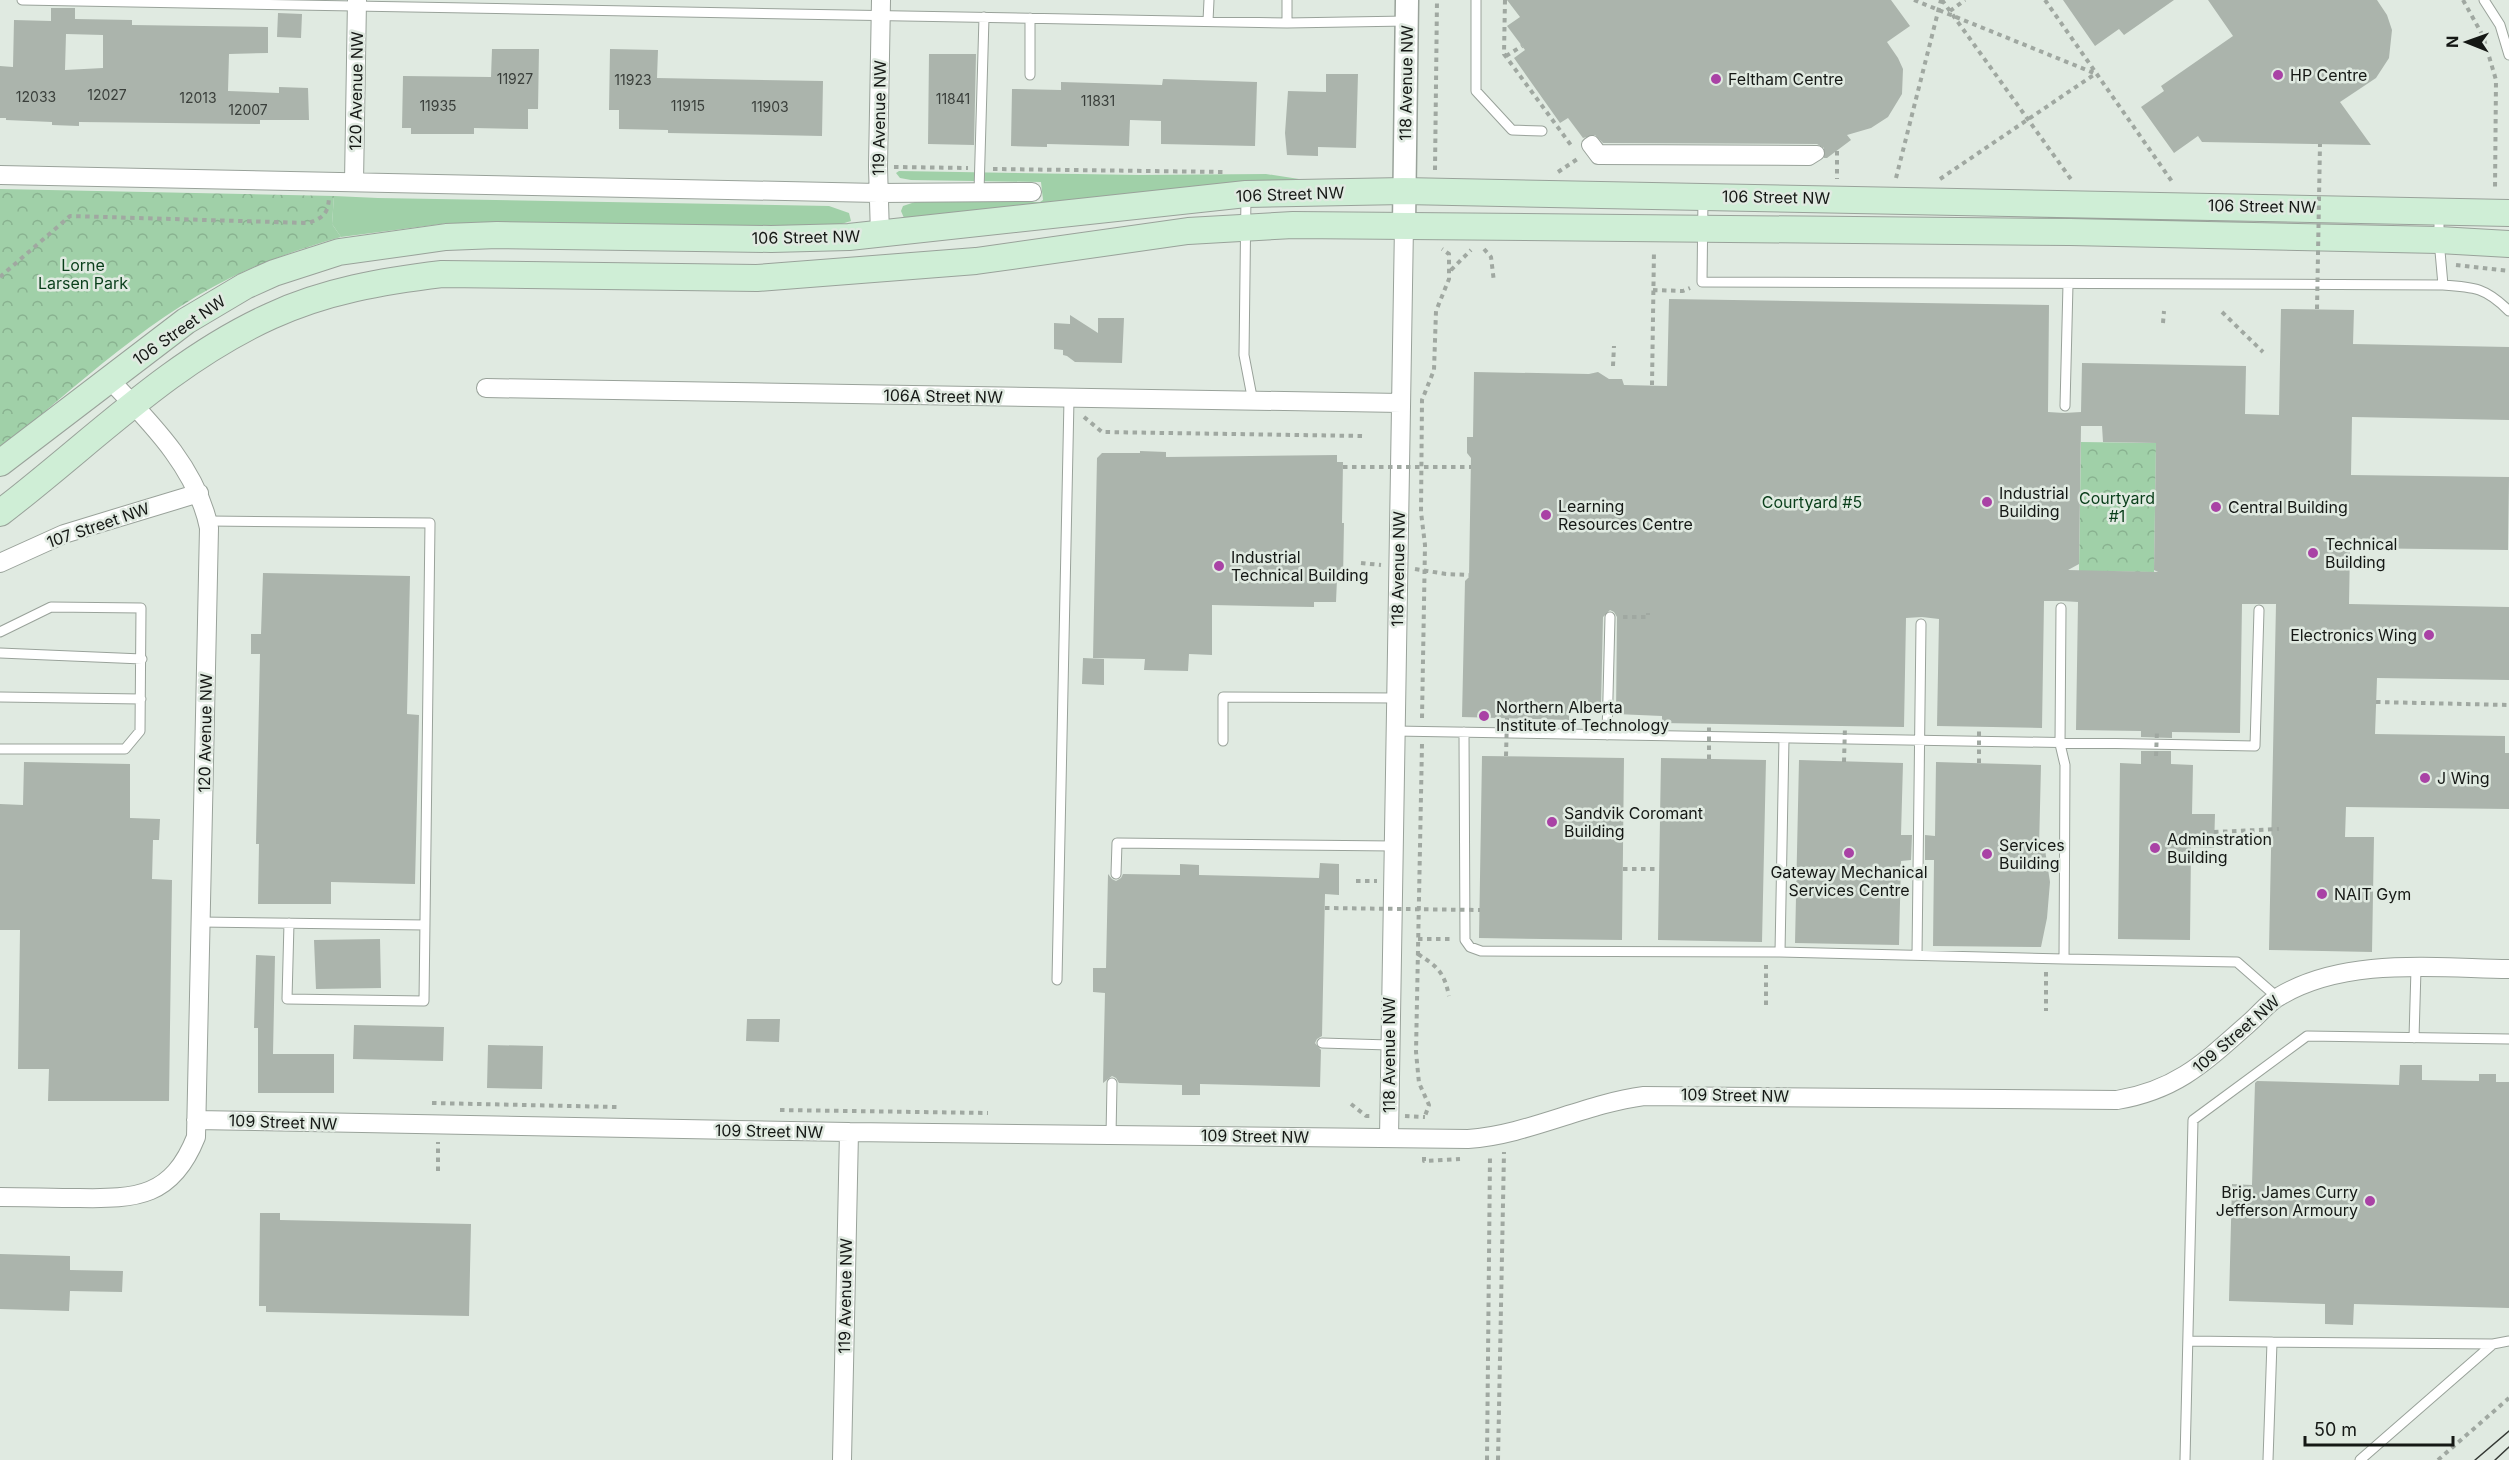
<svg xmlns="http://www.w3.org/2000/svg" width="2509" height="1460" font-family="Inter,sans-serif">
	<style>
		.grass { fill: #a0d0a8 }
		.park { fill: url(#park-crowns) }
		.building { fill: #abb4ac; fill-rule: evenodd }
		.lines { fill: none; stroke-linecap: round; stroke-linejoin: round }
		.service-casing { stroke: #99a29a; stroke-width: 11 }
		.pedestrian-casing { stroke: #99a29a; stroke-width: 16 }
		.minor-casing { stroke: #99a29a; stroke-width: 20 }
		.tertiary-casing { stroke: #99a29a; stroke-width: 25 }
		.secondary-casing { stroke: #99a29a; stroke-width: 28 }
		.path { stroke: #a0a8a1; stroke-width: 4; stroke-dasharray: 4.5 4.5; stroke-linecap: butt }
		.service { stroke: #fff; stroke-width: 9 }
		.pedestrian { stroke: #fff; stroke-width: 14 }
		.minor { stroke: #fff; stroke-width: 18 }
		.tertiary { stroke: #fff; stroke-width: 22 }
		.secondary { stroke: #cfeed6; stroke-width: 26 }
		.tram { stroke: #343834; stroke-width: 1.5 }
		.path-bridge { stroke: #a0a8a1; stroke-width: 4; stroke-dasharray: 4.5 4.5; stroke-linecap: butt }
		.poi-dot { fill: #a942a5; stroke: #e0eae1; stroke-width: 2 }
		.labels { text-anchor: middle; stroke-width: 5; stroke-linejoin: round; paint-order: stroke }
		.number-label { font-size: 14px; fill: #3a3f3b }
		.poi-label { font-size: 16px; fill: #151815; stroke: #e0eae1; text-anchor: start }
		.street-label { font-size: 16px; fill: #151815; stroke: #e0eae1 }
		.park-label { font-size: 16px; fill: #093e1a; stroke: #e0eae1 }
	</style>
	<defs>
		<pattern id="park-crowns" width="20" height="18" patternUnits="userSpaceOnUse" patternTransform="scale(1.5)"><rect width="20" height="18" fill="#a0d0a8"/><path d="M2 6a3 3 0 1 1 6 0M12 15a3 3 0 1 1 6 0" fill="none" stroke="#89b290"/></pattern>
	</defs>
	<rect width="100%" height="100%" fill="#e0eae1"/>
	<path class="grass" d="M899,171L1139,175L1266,174L1299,179L1182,188L912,220L904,218L901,211L903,206L918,201L1040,202L1043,200L1041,182L911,180L900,178L896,173Z
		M334,196L378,198L829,206L849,213L851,221L835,226L786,227L449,223L341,237L332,224Z"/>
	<path class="park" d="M0,189L334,196L332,224L341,237C309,246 277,257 247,270C156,310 76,387 0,449Z
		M2081,442L2156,443L2154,572L2079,571Z"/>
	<path class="building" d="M1507,0H1891L1910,26L1887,42L1898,58L1903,69L1902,94L1888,117L1871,128L1847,135L1851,140L1827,158H1824V148L1817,144L1603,143L1595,135L1583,138L1568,118L1560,123L1514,58L1525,50L1507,26L1520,17Z
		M2063,0H2174L2124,35L2119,29L2095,46Z
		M2208,0H2377L2387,15L2392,30L2389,58L2376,78L2340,102L2371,145L2202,142L2198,136L2174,153L2141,107L2164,91L2161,86L2233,36Z
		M51,8H75V19L132,20V25L268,27V53L229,54L228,91L279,93V87L308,88L309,120H260V124L79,122V126L52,125V122L6,120V118H0V66L13,67L14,20L51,21ZM66,34L103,35V68L65,70Z
		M278,13L302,14L301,38L277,37Z
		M492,49H539L538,109H528V129L474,128V134H411V128H402L403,76L491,77Z
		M610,49L658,50L657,78L823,81L822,136L668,133V130L619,129V110H609Z
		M929,54H976L974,145L928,144Z
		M1326,74H1358L1356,148L1318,147V156L1287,155L1285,133L1288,91L1326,92Z
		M1163,79L1257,82L1255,146L1161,144V121L1130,120L1129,146L1047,144V147L1011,146L1012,89L1061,90V82L1162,85Z
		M1669,299L2049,305L2048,412L2064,413L2081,412L2082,363L2246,366L2245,414L2279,415L2281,309L2354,310L2353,344L2509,347V420L2352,417L2351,475L2509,477L2508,550L2350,548L2349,604L2509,607V680L2377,678L2375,734L2505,736V753H2509V809L2346,807L2345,837H2374L2372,952L2269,950L2276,604H2242L2240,733L2172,732V738L2141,737V731L2076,730L2078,602L2062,601H2044L2042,728L1937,726L1939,619L1922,617L1906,618L1904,727L1662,723V716L1616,714L1617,617L1614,612L1610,610L1603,617L1601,706L1569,705V720L1462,717L1465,581L1469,577L1471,458L1467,453V437H1473L1474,372L1589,374L1598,372L1609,379H1622L1624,385L1667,386ZM2081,426H2102L2103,442L2156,443L2154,570L2158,572L2068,570L2079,564Z
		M1070,315L1098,333V318H1124L1122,363L1075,362L1067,356L1063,355V350L1054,349V323L1070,324Z
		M1140,451L1166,452V457L1337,455V462H1343L1342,523H1344L1343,579H1337L1336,602H1314V607L1212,605V655L1189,654L1188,671L1144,670L1145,659L1093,658L1097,458L1102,453H1140Z
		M263,573L410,576L407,714L419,715L415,884L331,882V904H258L259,844H256L260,654H251V634H261Z
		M1083,658L1104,659V685L1082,684Z
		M2141,751H2171V764L2193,765L2192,814H2215L2214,848L2191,847L2190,940L2118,939L2120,763L2141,764Z
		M1482,756L1624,758L1622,940L1479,938Z
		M1661,758L1766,760L1762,942L1658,940Z
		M1799,760L1903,763L1901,835H1912L1911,860L1901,861L1899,945L1795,943Z
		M24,762L130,764V818L160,819L159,840H153L152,879L172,880L169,1101H48L49,1069H18L20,930H0V804L23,805Z
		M1936,762L2041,765L2039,849L2045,850L2050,882L2047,918L2041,947L1933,946L1934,860H1925V835L1935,836Z
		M1320,863L1339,864V895L1325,894L1322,1036L1317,1039L1315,1043L1321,1050L1320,1087L1200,1084V1095H1182V1085L1119,1083L1116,1078L1112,1076L1103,1083L1105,993L1093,992V968H1106L1108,874L1112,879L1116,881L1121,878L1123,874L1180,875V864L1199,865V875L1319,878Z
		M380,939L381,988L316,989L314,940Z
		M256,955L275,956L273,1054H334V1093H258V1028H254Z
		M747,1019H780L779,1042L746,1041Z
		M354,1025L444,1027L443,1061L353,1059Z
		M488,1045L543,1046L542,1089L487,1088Z
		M2400,1065H2422V1080L2479,1081V1074H2496V1082H2509V1308L2354,1304L2353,1325L2325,1324V1304L2229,1301L2232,1184L2252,1185L2255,1083L2257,1081L2399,1085Z
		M260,1213H280V1220L471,1224L469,1316L266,1312V1306H259Z
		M0,1254L70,1256V1270L123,1271L122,1292L70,1291L69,1311L0,1309Z"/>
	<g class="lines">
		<defs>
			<path id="service" d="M22,0L1287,23L1407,21
				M1476,0V91L1512,130L1542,131
				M2484,0L2500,25L2509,55
				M1208,21L1209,0
				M1287,23V0
				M1030,75V18
				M979,192L984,17
				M1246,195L1244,355L1253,402
				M1703,198L1702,282L2443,285L2439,240V213
				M2443,285C2475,287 2486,288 2509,311
				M2065,406L2068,284
				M208,521L430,523L424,1001L287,999L289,923
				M0,632L51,607L141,608L140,731L125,749H0
				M0,653L142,659
				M0,697L141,699
				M1395,731L2255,746L2259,610
				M1464,732L1465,940L1470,947L1481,951L1780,952L2064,959L2065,765L2060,744L2061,608
				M1607,735L1610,617
				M1223,741V697L1395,698
				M1116,874L1117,843L1393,846
				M200,922L425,925
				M1780,952L1784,738
				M1917,955L1921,624
				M2064,959L2237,962L2277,997
				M1057,980L1069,399
				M2414,1038L2416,969
				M1322,1043L1389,1045
				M1111,1135L1112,1083
				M2188,1341L2272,1342
				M2185,1460L2193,1120L2307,1036L2509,1039
				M2268,1460L2272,1342L2493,1344L2509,1341
				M2360,1460L2493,1344"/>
			<path id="pedestrian" d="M1592,143L1599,152L1817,153L1809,158L1598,157L1589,145Z"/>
			<path id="minor" d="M0,175L878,193L1032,192
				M354,182L357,0
				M880,235L878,167L881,0
				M486,388L1401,403
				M0,563L64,534L199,493
				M196,1120L849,1132L1468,1139C1527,1135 1584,1104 1644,1096L2117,1100C2177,1090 2205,1062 2249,1023C2259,1015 2268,1002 2280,996C2346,957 2434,968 2509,969
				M1389,1138L1404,225
				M0,1197C26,1197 53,1198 79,1198C137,1199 172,1197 196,1137L209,528C197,468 150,422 109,379
				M842,1460L849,1132"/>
			<path id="tertiary" d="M1404,225L1407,0"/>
			<path id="secondary" d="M0,463L186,321L245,286L274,273L339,252L446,237L497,235L771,239L849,237L1246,194L1404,191L2509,213
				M0,513C88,446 169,362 271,316C325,291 383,281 442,274L757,278L976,261L1188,231L1293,225L2070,232L2439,240L2509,244"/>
		</defs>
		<use href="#service" class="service-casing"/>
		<use href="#pedestrian" class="pedestrian-casing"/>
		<use href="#minor" class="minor-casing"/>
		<use href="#tertiary" class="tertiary-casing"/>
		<use href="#secondary" class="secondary-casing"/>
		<path class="path" d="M1505,0L1504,54L1573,148
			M1914,0L2094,73
			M1942,0L2073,182
			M2045,0L2173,183
			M2463,0L2483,36L2496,80L2495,189
			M1950,11L1965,0
			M1506,56L1522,46
			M1837,151V179
			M894,167L968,168
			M993,169L1226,172
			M1435,170L1437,0
			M1558,172L1579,158
			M1896,178L1941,0
			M1940,179L2095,74
			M1484,249L1491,257L1494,282
			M2456,265L2509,271
			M1451,270L1471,250
			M0,277L70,216L308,223C323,218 328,214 329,198
			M1653,290L1683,291L1690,288
			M2222,312L2263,352
			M2163,323L2164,311
			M1613,366L1614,346
			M1652,385L1654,250
			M1084,417L1102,432L1363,436
			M1361,563L1381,565
			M1415,569L1446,574L1469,575
			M1623,617H1648V613
			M2376,702L2509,705
			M1422,718L1425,545L1421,512L1422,400L1434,370L1436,311L1449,279V254L1442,249
			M1422,744L1416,1052L1419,1083L1429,1105L1425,1116
			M2214,832L2279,829
			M1623,869H1659
			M1356,881H1377
			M1418,939H1453
			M1418,954C1438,967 1444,972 1449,996
			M2046,972V1011
			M1766,1005V965
			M432,1103L617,1107
			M1351,1104L1366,1116H1371
			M780,1110L988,1113
			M1405,1116L1425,1117
			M1424,1157V1161L1460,1159
			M438,1171V1142
			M1487,1460L1490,1155
			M1498,1460L1504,1152
			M2438,1460L2509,1398"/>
		<use href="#service" class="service"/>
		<use href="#pedestrian" class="pedestrian"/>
		<use href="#minor" class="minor"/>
		<use href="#tertiary" class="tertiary"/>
		<use href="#secondary" class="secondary"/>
		<path class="tram" d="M2475,1460L2509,1431
			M2495,1460L2509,1447"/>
		<path class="path-bridge" d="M2317,309L2320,144
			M1343,467H1471
			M1506,756L1507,718
			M2156,756L2157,731
			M1709,759V724
			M1844,762L1845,726
			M1979,763V727
			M1325,908L1480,910"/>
	</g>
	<g class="poi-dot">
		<circle cx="2278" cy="75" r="6"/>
		<circle cx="1716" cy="79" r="6"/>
		<circle cx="1987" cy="502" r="6"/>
		<circle cx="2216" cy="507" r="6"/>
		<circle cx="1546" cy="515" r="6"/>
		<circle cx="2313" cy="553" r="6"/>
		<circle cx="1219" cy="566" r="6"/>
		<circle cx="2429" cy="635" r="6"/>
		<circle cx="1484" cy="716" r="6"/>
		<circle cx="2425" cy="778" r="6"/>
		<circle cx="1552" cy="822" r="6"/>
		<circle cx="2155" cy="848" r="6"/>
		<circle cx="1849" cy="853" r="6"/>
		<circle cx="1987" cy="854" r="6"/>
		<circle cx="2322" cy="894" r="6"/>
		<circle cx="2370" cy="1201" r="6"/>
	</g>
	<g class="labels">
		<g class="number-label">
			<text x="515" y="84">11927</text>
			<text x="633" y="85">11923</text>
			<text x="107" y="100">12027</text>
			<text x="36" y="102">12033</text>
			<text x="198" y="103">12013</text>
			<text x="953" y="104">11841</text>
			<text x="1098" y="106">11831</text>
			<text x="438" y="111">11935</text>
			<text x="688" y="111">11915</text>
			<text x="770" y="112">11903</text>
			<text x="248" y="115">12007</text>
		</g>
		<g class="poi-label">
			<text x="2290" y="81">HP Centre</text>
			<text x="1728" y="85">Feltham Centre</text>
			<text x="1999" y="499">Industrial<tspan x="1999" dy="18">Building</tspan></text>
			<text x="1558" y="512">Learning<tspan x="1558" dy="18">Resources Centre</tspan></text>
			<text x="2228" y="513">Central Building</text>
			<text x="2325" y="550">Technical<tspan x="2325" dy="18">Building</tspan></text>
			<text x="1231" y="563">Industrial<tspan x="1231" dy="18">Technical Building</tspan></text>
			<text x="2417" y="641" text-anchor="end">Electronics Wing</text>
			<text x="1496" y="713">Northern Alberta<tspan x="1496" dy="18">Institute of Technology</tspan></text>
			<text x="2437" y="784">J Wing</text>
			<text x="1564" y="819">Sandvik Coromant<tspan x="1564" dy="18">Building</tspan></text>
			<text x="2167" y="845">Adminstration<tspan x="2167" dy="18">Building</tspan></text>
			<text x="1999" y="851">Services<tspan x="1999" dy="18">Building</tspan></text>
			<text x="1849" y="878" text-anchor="middle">Gateway Mechanical<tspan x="1849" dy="18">Services Centre</tspan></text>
			<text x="2334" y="900">NAIT Gym</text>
			<text x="2358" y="1198" text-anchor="end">Brig. James Curry<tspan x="2358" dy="18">Jefferson Armoury</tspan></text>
		</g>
		<g class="street-label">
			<text transform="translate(1406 83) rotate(-89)" y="6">118 Avenue NW</text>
			<text transform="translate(356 91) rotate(-89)" y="6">120 Avenue NW</text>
			<text transform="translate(879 118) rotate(-89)" y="6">119 Avenue NW</text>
			<text transform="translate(1290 194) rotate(-2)" y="6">106 Street NW</text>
			<text transform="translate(1776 197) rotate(1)" y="6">106 Street NW</text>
			<text transform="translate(2262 206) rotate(1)" y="6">106 Street NW</text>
			<text transform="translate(806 237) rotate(-1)" y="6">106 Street NW</text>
			<text transform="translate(179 330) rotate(-35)" y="6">106 Street NW</text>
			<text transform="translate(943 396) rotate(1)" y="6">106A Street NW</text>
			<text transform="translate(98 525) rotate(-19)" y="6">107 Street NW</text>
			<text transform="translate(1398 569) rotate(-89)" y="6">118 Avenue NW</text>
			<text transform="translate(205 733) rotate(-89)" y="6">120 Avenue NW</text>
			<text transform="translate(2236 1034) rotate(-41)" y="6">109 Street NW</text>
			<text transform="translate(1389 1055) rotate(-90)" y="6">118 Avenue NW</text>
			<text transform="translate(1735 1095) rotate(1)" y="6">109 Street NW</text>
			<text transform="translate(283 1122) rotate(2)" y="6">109 Street NW</text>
			<text transform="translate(769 1131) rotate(1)" y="6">109 Street NW</text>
			<text transform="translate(1255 1136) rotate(1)" y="6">109 Street NW</text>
			<text transform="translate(845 1296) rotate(-89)" y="6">119 Avenue NW</text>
		</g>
		<g class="park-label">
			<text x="83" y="271">Lorne<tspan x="83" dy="18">Larsen Park</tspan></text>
			<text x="2117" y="504">Courtyard<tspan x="2117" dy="18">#1</tspan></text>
			<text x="1812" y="508">Courtyard #5</text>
		</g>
	</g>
	<g transform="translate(2467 42) rotate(271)" stroke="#e0eae1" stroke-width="4.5" paint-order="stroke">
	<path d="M0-4.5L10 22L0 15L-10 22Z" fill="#151815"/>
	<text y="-9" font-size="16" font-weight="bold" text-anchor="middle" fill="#151815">N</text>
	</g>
	<path d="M2305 1436v9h148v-9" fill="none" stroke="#151815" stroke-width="3"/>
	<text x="2314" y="1436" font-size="18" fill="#151815" stroke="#e0eae1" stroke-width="4.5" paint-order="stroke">50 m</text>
</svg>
